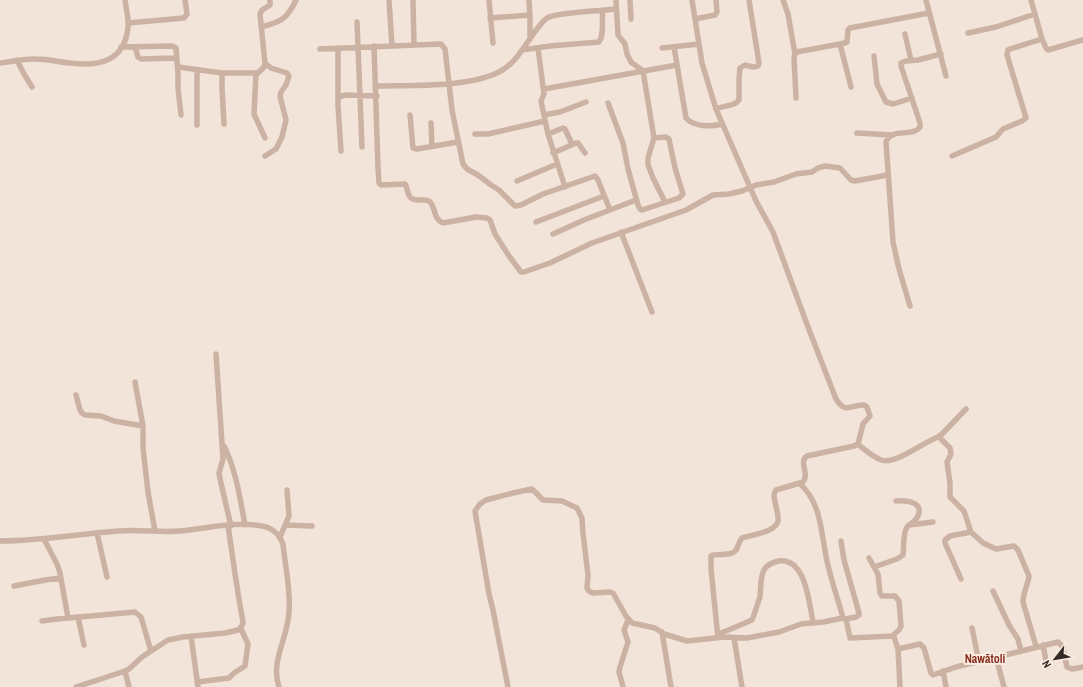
<svg xmlns="http://www.w3.org/2000/svg" width="1083" height="687" font-family="'Archivo Narrow',sans-serif">
	<style>
		.lines { fill: none; stroke-linecap: round; stroke-linejoin: round }
		.minor { stroke: #cbb2a3; stroke-width: 5.5 }
		.labels { text-anchor: middle; stroke-width: 4; stroke-linejoin: round; paint-order: stroke }
		.neighbourhood-label { font-size: 12px; font-weight: bold; fill: #882d1b; stroke: #faeee4 }
	</style>
	<rect width="100%" height="100%" fill="#f2e4d8"/>
	<g class="lines">
		<path class="minor" d="M389,0L392,46
			M413,0L414,45
			M489,0L493,43
			M529,0L530,19V39
			M616,0L618,35L625,44L627,54L631,62L643,71L654,138L648,158V165L653,178L665,202
			M630,0L631,19
			M692,0L702,63L716,109L756,201L773,232L808,327L836,399C846,415 851,404 864,405L867,407L870,416L863,424L858,444L854,446L807,456C798,462 810,474 803,482L776,490C773,494 774,497 775,502C776,508 779,515 778,521C776,532 752,535 742,538C738,542 739,546 736,550C732,556 719,554 713,555L711,556V569L718,638
			M783,0L788,14L795,54
			M926,0L946,76
			M490,18L530,15
			M695,19L715,15L717,12L716,0
			M357,22L362,147
			M128,23L184,18L187,14L185,0
			M261,27C281,22 287,19 296,0
			M968,33L996,27L1035,14
			M905,34L911,60
			M1042,39L1046,48L1048,50L1083,40
			M840,44L851,87
			M374,46L378,168L379,183L381,185L405,184C408,188 407,195 411,198C417,203 425,197 430,202C436,208 433,219 443,223L476,217L487,218L490,220L495,234L509,256L521,272H524L550,263L592,243L686,210L713,195L729,194L742,191L756,185L774,182L796,174L812,172L818,168L825,166L840,168L851,180L855,181L888,175
			M121,47L172,46L176,48L178,74V88L181,115
			M135,47L138,57L141,59L176,58
			M674,47L686,118C694,127 710,127 722,124
			M338,48V105L341,151
			M538,48L544,94L541,101L548,134L565,187
			M662,48L699,44
			M320,49L441,44L445,49L452,110L463,164L467,169L478,175L491,185L499,190L515,206L521,205L543,194L595,176L598,180L610,210
			M522,50L550,46L599,42C605,33 601,21 603,11
			M874,56L877,84L886,102L893,104L912,98
			M17,60L24,74L32,87
			M0,63C12,62 24,58 36,59C48,59 59,62 70,63C99,67 125,61 128,27C129,18 126,9 125,0
			M178,67L222,73H258L264,67L265,63L260,14L262,10L270,5V0
			M197,70V125
			M222,73V88L224,124
			M256,73L254,114L265,138
			M376,86C412,85 467,88 499,72C517,63 525,44 537,29C540,25 543,21 547,18C556,12 603,11 616,9
			M544,89L677,65
			M338,97L346,95L377,96
			M796,98L794,58L795,54L797,52L845,43L847,42L848,30L850,28L929,13
			M608,103L623,143L628,169L638,205L640,209L642,210L679,198L683,194L675,168L669,139L666,137L654,138
			M716,109C724,105 734,107 739,100V79L740,68L745,65L753,67L758,66L759,63L749,0
			M410,115L413,148L417,149L458,142
			M544,115L560,112L586,102
			M431,123L432,146
			M857,133L892,135
			M475,134H488L545,121
			M548,134L563,128L565,129L572,144
			M553,153L576,143H578L585,153
			M265,156L276,149L282,137L286,120L280,96L281,92L286,85L289,76L287,73L271,68L265,63
			M952,156L996,137L1003,129L1022,121L1026,118L1007,55L1008,50L1010,49L1042,39L1031,0
			M517,181L557,164
			M536,222L604,196
			M621,232L652,312
			M553,234L584,220L636,200
			M910,306L899,269L893,242L886,142C891,127 912,138 920,127V123L901,66V63L906,61L918,60L941,54
			M216,354L223,459L219,473L220,479L231,526
			M135,382L143,426V448L148,492L155,531
			M76,395L80,410L82,413L85,415L101,416L114,421L143,426
			M938,437L943,433L966,409
			M858,444C863,449 874,457 881,460C896,465 923,442 938,437L940,438L950,448L951,454L947,462L950,483V497L964,511L971,532L983,543L996,549L1014,546L1018,550L1029,576C1028,585 1023,592 1023,602L1036,646
			M224,446C236,470 240,498 245,525
			M800,484C822,503 821,535 827,561C831,580 838,599 843,618
			M285,525L312,526
			M909,525L933,522
			M97,533L107,577
			M280,537L289,516L287,490
			M44,539L57,564L60,573L68,618
			M0,541C40,541 79,534 118,531C139,529 159,533 179,531C204,529 230,522 255,525C269,526 278,531 283,544C285,566 291,590 289,612C288,638 270,661 279,687
			M841,541L844,560L859,613V615L856,617L846,619
			M869,558L878,574L880,593L882,596H895L899,601L901,626L899,630L892,636
			M874,567L897,559L903,555C904,547 903,536 906,529C908,524 914,523 917,518C926,502 906,500 896,501
			M961,579L945,543V540L950,536L971,532
			M14,586L45,580L61,578
			M993,591L1009,625L1018,639L1021,651
			M78,617L84,645
			M42,621L57,619L135,612L141,617L151,651
			M972,628L979,662
			M662,632L671,687
			M718,634L731,629L752,620C753,619 759,599 760,597C761,588 760,577 764,570C767,564 774,562 779,561C806,558 809,603 813,622
			M191,636L198,687
			M734,638L742,687
			M1043,645L1047,666
			M898,649L920,644L924,648L931,673L933,675L956,667L1058,642L1062,646L1067,667L1072,669L1083,667
			M996,657L1004,687
			M943,671L946,687
			M197,682L229,678L234,673L245,666L248,644L241,629
			M76,687L125,671
			M129,687L125,671L129,669L142,657L168,640L183,637L225,633L238,630L242,626L243,622C237,591 233,558 228,526
			M508,687L493,610L489,594L475,511L480,504L486,500L513,493L532,489L543,500L562,501L577,508L582,518L583,533L588,575L587,588L589,591L593,593L610,592L613,593L626,616L632,623L655,628L664,634L687,641L724,637L747,638L779,632L801,624L823,622L843,618L846,619L850,638L892,636L894,637L898,649L900,687
			M623,687L619,672L620,667L628,642L624,630L628,620"/>
	</g>
	<g class="labels">
		<g class="neighbourhood-label">
			<text x="985" y="663">Nawātoli</text>
		</g>
	</g>
	<g transform="translate(1055 659) rotate(239)" stroke="#faeee4" stroke-width="3" paint-order="stroke">
	<path d="M0-3L7 15L0 10L-7 15Z" fill="#352926"/>
	<text y="-6" font-size="11" font-weight="bold" text-anchor="middle" fill="#352926">N</text>
	</g>
</svg>
